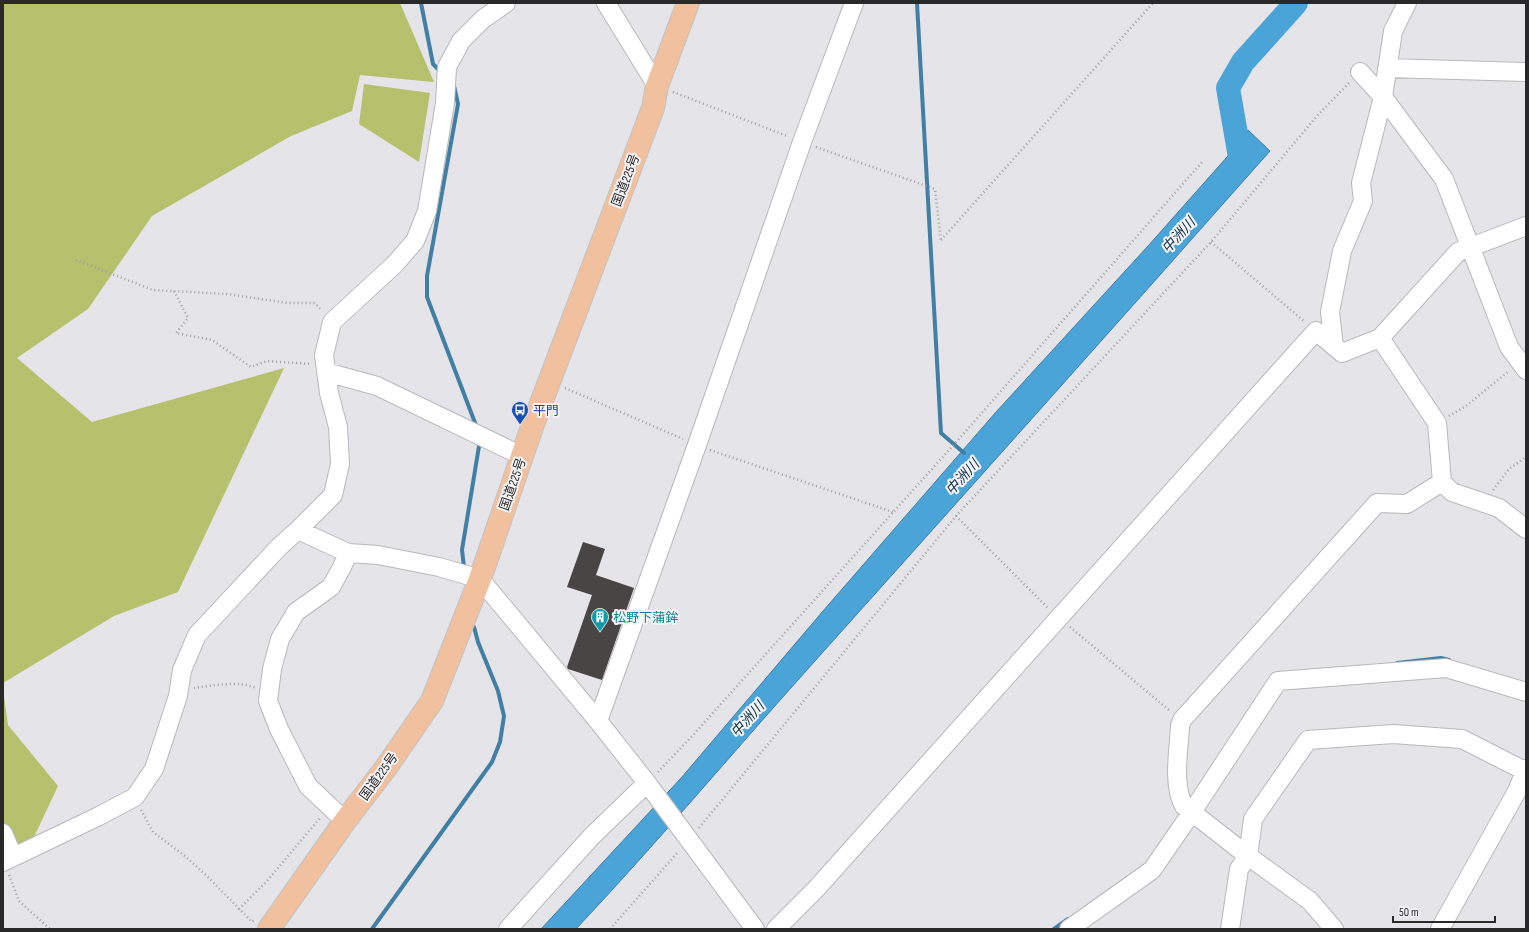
<svg xmlns="http://www.w3.org/2000/svg" width="1529" height="932" font-family="'Sofia Sans Condensed','Noto Sans JP',sans-serif">
	<style>
		.green { fill: #b6c16e }
		.water { fill: #4ba4d8; stroke: #417fa4 }
		.lines { fill: none; stroke-linecap: round; stroke-linejoin: round }
		.stream { stroke: #417fa4; stroke-width: 4 }
		.river { stroke: #4ba4d8; stroke-width: 24 }
		.building { fill: #484544 }
		.minor-casing { stroke: #b8b7ba; stroke-width: 20 }
		.highway-casing { stroke: #c3c3c3; stroke-width: 24 }
		.path { stroke: #a09fa2; stroke-width: 2.5; stroke-dasharray: 1 3; stroke-linecap: butt }
		.minor { stroke: #fff; stroke-width: 18 }
		.highway { stroke: #f0c09f; stroke-width: 22 }
		.labels { text-anchor: middle; stroke-width: 4; stroke-linejoin: round; paint-order: stroke }
		.street-label { font-size: 13px; fill: #29292a; stroke: #f3f2f5 }
		.transit-label { font-size: 13px; fill: #164399; stroke: #f3f2f5; text-anchor: start }
		.culture-label { font-size: 13px; fill: #0d838f; stroke: #f3f2f5; text-anchor: start }
		.water-label { font-size: 14px; font-style: italic; fill: #0c3349; stroke: #f3f2f5 }
	</style>
	<rect width="100%" height="100%" fill="#e5e4e8"/>
	<path class="green" d="M3,3H400L434,82L360,75L352,111L291,136L152,216L88,309L17,358L92,422L284,368L178,592L114,616L3,683Z
		M364,84L430,93L419,162L359,124Z
		M3,689L8,725L58,786L34,837L3,858Z"/>
	<path class="water" d="M1248,130L1270,151C1116,325 961,498 806,671C729,757 655,845 576,929H541L682,777L823,611L996,412L1148,246L1227,157Z"/>
	<g class="lines">
		<path class="stream" d="M421,3L433,64L441,72
			M917,3L941,433L964,453
			M454,86L458,104L427,276V297L477,428
			M464,567L462,550L480,440
			M1397,663L1441,658L1449,660
			M372,929L492,762L500,742L504,716L498,691L478,642L474,627
			M1054,929L1068,919"/>
		<path class="river" d="M1234,172L1241,163L1228,88L1243,62L1296,3"/>
	</g>
	<path class="building" d="M583,542L605,549L596,575L634,588L602,680L568,669L567,667L592,595L567,587Z"/>
	<g class="lines">
		<defs>
			<path id="minor" d="M606,3L657,86
				M1387,68L1525,72
				M1360,72L1383,97L1444,179L1509,347L1526,370
				M1380,338L1458,252L1526,226
				M1334,346L1330,312L1342,251L1363,201L1361,183L1383,97L1393,31L1407,3
				M326,372L377,386L522,456
				M298,530L348,553L378,555L439,567L480,579L598,721L647,783L755,929
				M598,721L697,445L802,142L854,3
				M345,821L308,786L279,729L268,701L272,669L280,639L296,612L331,587L342,567L348,553
				M3,833L13,856
				M3,862L97,817L135,797L154,769L178,696L182,670L197,635L279,547L298,530L333,495L340,464L338,427L329,393L324,355L332,322L394,265L415,241L427,211L445,103L447,67L461,41L483,19L506,3
				M508,929L592,836L647,783
				M776,929L816,889L1316,331L1342,353L1380,338L1437,423L1442,482L1452,492L1499,508L1526,529
				M1069,929L1152,870L1192,812L1278,681L1446,668L1526,692
				M1230,929L1239,869L1248,856L1184,806C1172,785 1179,749 1180,726L1182,720L1377,503L1407,504L1442,482
				M1334,929L1310,901L1248,856L1253,819L1308,740L1393,734L1462,739L1525,771
				M1440,929L1517,791L1526,769"/>
			<path id="highway" d="M269,929L345,821L385,769L432,701L480,579L532,427L653,108L657,86L688,3"/>
		</defs>
		<use href="#minor" class="minor-casing"/>
		<use href="#highway" class="highway-casing"/>
		<path class="path" d="M673,92L787,136
			M816,147L935,189L941,241
			M941,240L1153,3
			M1211,242L1305,322
			M76,260L153,290L227,294L288,303H315L322,311
			M174,291L188,318L176,333L212,340L251,367L267,361L311,364
			M565,388L683,439
			M1449,416L1466,406L1509,371
			M710,450L893,512
			M1493,490L1509,469L1526,457
			M956,516L1048,608
			M1070,627L1170,711
			M194,688C210,686 240,680 256,688
			M658,772L694,734L958,440L1203,161
			M141,810L153,832L185,856L209,878L252,922L254,920
			M699,828L956,516L1211,242L1317,116L1349,83
			M9,875L19,901L50,929
			M239,909L267,881L320,818
			M610,929L679,851"/>
		<use href="#minor" class="minor"/>
		<use href="#highway" class="highway"/>
	</g>
	<defs>
		<symbol id="bus-pin" viewBox="-11 -11 22 30"><path d="M0 17L-7.5 6A9.5 9.5 0 1 1 7.5 6Z" fill="#1a4fb4" stroke="#f3f2f5"/><path d="M-5-6H5V4H4V6H2V4H-2V6H-4V4H-5ZM-3.5-4V0h7V-4ZM-3.5 1.2v1.5H-2V1.2ZM2 1.2v1.5H3.5V1.2Z" fill="#fff"/></symbol>
		<symbol id="building-pin" viewBox="-11 -11 22 30"><path d="M0 17L-7.5 6A9.5 9.5 0 1 1 7.5 6Z" fill="#0f9aa8" stroke="#f3f2f5"/><path d="M-4-6H4V6H1V3H-1V6H-4ZM-2.5-4.3h1.7v1.8h-1.7ZM.8-4.3h1.7v1.8H.8ZM-2.5-1h1.7V.8h-1.7ZM.8-1h1.7V.8H.8Z" fill="#fff"/></symbol>
	</defs>
	<g fill-rule="evenodd">
		<use href="#bus-pin" x="510" y="400" width="20" height="27"/>
		<use href="#building-pin" x="590" y="607" width="20" height="27"/>
	</g>
	<g class="labels">
		<g class="street-label">
			<text transform="translate(625 180) rotate(-69)" y="5">国道225号</text>
			<text transform="translate(512 484) rotate(-71)" y="5">国道225号</text>
			<text transform="translate(378 776) rotate(-54)" y="5">国道225号</text>
		</g>
		<g class="transit-label">
			<text x="533" y="415">平門</text>
		</g>
		<g class="culture-label">
			<text x="613" y="622">松野下蒲鉾</text>
		</g>
		<g class="water-label">
			<text transform="translate(1178 235) rotate(-48)" y="5">中洲川</text>
			<text transform="translate(962 477) rotate(-48)" y="5">中洲川</text>
			<text transform="translate(747 719) rotate(-48)" y="5">中洲川</text>
		</g>
	</g>
	<rect width="1529" height="932" fill="none" stroke="#29292a" stroke-width="8"/>
	<path d="M1393 916v6h102v-6" fill="none" stroke="#29292a" stroke-width="2"/>
	<text x="1399" y="916" font-size="12" fill="#29292a" stroke="#f3f2f5" stroke-width="3" paint-order="stroke">50 m</text>
</svg>
